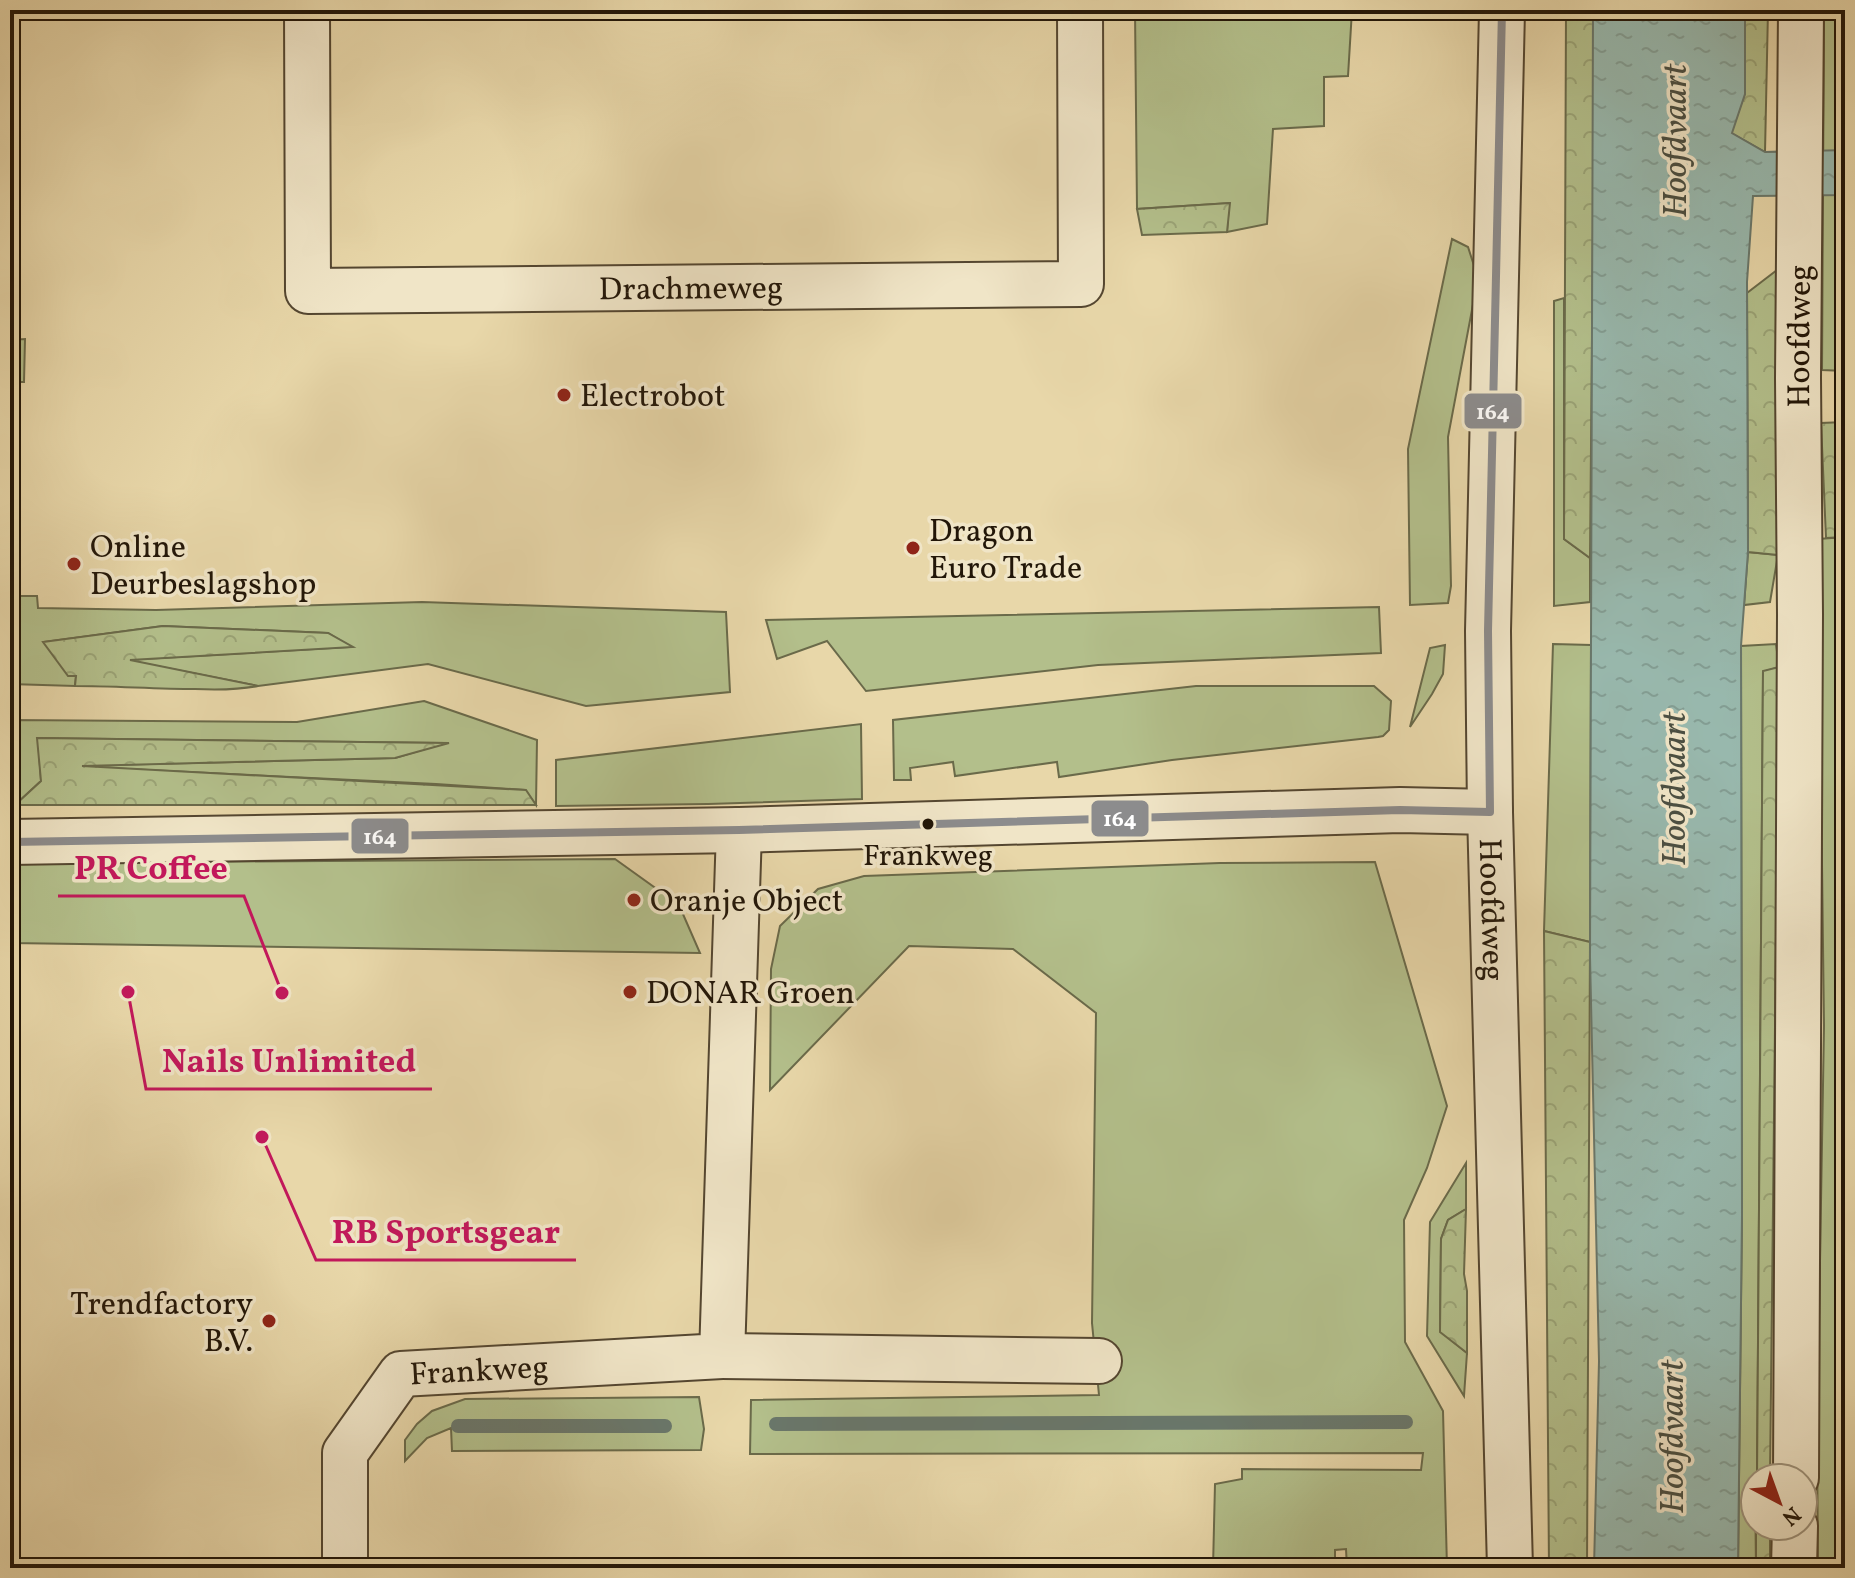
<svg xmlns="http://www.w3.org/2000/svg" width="1855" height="1578" font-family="Vollkorn,serif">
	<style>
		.green { fill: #b3bf8b; stroke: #6a6a4a; stroke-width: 2 }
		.forest { fill: url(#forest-crowns); stroke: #6a6a4a; stroke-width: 2 }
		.water { fill: url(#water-ripples); stroke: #69776b; stroke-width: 2 }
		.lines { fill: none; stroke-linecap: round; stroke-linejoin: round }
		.stream { stroke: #69776b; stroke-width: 14 }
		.minor-casing { stroke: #544630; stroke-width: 48 }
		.minor { stroke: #f0e5c7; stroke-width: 44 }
		.bus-1-casing { stroke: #f0e5c7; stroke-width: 14 }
		.bus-1 { stroke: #8c8c8d; stroke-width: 8 }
		.poi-dot { fill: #8f2418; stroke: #f0e5c7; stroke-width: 3 }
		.bus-dot { fill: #221608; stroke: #f0e5c7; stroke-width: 3 }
		.labels { text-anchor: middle; stroke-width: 7; stroke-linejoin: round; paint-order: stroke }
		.bus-label { font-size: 30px; fill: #221608; stroke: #f0e5c7 }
		.street-label { font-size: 32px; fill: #221608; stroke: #f0e5c7 }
		.poi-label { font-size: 32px; fill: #221608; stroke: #f0e5c7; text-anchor: start }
		.water-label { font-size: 34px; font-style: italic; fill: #4b4f42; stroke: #f0e5c7 }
		.leader { fill: none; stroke: #c2185b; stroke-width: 3 }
		.callout-dot { fill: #c2185b; stroke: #f0e5c7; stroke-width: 3 }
		.callout-label { font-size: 34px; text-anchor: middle; font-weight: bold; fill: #c2185b; stroke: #f0e5c7; stroke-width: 7; stroke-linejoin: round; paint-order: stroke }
		.line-badge { stroke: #f0e5c7; stroke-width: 3 }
		.badge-label { font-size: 22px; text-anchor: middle; font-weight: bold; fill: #fff }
	</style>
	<defs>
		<pattern id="forest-crowns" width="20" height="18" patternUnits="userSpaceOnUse" patternTransform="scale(2)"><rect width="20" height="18" fill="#b3bf8b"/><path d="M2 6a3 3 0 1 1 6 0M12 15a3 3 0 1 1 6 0" fill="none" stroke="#9aa376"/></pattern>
		<pattern id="water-ripples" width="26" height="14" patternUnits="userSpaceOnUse" patternTransform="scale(2)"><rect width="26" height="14" fill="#98b8ad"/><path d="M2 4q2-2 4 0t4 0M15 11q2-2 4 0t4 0" fill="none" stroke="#839d93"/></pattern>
	</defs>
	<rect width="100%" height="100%" fill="#e8d7a9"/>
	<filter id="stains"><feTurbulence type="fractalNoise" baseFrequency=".0025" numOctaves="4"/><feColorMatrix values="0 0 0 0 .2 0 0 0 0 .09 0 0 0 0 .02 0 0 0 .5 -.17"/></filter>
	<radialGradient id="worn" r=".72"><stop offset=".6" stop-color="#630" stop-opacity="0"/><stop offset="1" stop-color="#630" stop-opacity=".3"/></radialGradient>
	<path class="green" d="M1135,10H1352L1348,76L1324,77V126L1273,129L1267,224L1227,232L1229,203L1137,209Z
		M1824,10H1845V371L1822,370Z
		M1452,239L1468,247L1478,278L1448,437L1451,586L1448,603L1410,605L1408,449Z
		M1564,298V539L1590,558V602L1554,606V301Z
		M25,339L24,382H10V340Z
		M1845,537V1568H1818L1817,1437L1824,1026L1818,539Z
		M1748,552L1778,555L1770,602L1744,605Z
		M10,596H37L38,608L156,610L422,602L726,612L730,692L586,706L428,664L258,686L126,660L351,647L328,633L163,626L44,642L76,676L75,686L10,684L12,635H10Z
		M1379,607L1381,653L1098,665L866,691L827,641L777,659L766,620Z
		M1553,644L1591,645L1590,942L1544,931Z
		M1776,644L1779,667L1763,672L1757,1478H1755L1756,1568H1738L1742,1214L1741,646Z
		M1445,645L1443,674L1432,694L1410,727L1430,648Z
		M1196,686H1374L1391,701L1389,730L1383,736L1378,737L1172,760L1059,777L1057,762L955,776L953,762L910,768L911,780H894L893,720Z
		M424,701L537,740L536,805L525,790L436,784L66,766L395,758L445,743L38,738L41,781L15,805H10V720L297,722Z
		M861,724L862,799L708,804L556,806V760Z
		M615,859L679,905L700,953L10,943V863Z
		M1375,862L1447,1106L1427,1168L1404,1220L1405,1342L1443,1411L1447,1568H1347L1346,1549L1335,1550V1568H1213L1215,1484L1242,1479V1469L1421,1470L1423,1453L750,1454L751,1400L1099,1395L1092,1323L1096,1013L1013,949L909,946L770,1090L771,969L780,926L818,889L864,876L1220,863Z
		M1466,1163V1209L1448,1220L1441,1239L1440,1331L1467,1353L1464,1396L1427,1336L1430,1222Z
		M699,1397L704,1429L701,1450L452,1451L451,1428L427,1438L405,1461V1440L417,1424L432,1411L465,1399Z"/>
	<path class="forest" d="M1566,10H1595L1590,558L1564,539Z
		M1745,10H1768L1765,152L1731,133L1745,93Z
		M1230,203L1227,232L1142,235L1137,209Z
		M1777,270L1778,555L1748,552L1747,293Z
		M1845,422V537L1826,538L1821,423Z
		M163,626L328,633L353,647L130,660L258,686C237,690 217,690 195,689C155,689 115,686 75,686L76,676H68L43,642Z
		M1779,667L1770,1478H1757L1763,671Z
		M37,738L449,743L395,758L82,766L526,790L536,805H15L41,781Z
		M1544,931L1590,942L1587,1568H1549Z
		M1466,1209L1464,1274L1467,1291V1353L1440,1332L1441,1239L1448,1220Z
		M1756,1526H1770V1568H1756Z"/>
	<path class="water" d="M1593,10H1745V94L1732,133L1765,152L1845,150V195L1753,196L1747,282L1748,552L1741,646L1742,1214L1738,1568H1594L1599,1361L1590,957Z"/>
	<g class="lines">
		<path class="stream" d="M776,1424L1406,1422
			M458,1426H665"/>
		<defs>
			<g id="minor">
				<path id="s1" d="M307,10L308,291L1081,284L1080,10"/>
				<path id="s2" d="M1502,10L1488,631L1490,812L1510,1568"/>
				<path d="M10,842L739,830L1400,810L1490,812"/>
				<path d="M722,1356L1099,1361"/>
				<path id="s3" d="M1796,1478L1800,614L1798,378L1801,10"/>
				<path id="s4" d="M345,1568V1453L401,1374L722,1356L739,830"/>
				<path d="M1794,1568L1795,1526"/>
			</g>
		</defs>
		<use href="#minor" class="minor-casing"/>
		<use href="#minor" class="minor"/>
		<defs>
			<path id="bus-1" d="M1490,812L1488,631L1502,10
				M10,842L739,830L1400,810L1490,812"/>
		</defs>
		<use href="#bus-1" class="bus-1-casing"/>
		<use href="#bus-1" class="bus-1"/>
	</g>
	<g class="poi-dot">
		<circle cx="564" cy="395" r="8"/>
		<circle cx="913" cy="548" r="8"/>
		<circle cx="74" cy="564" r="8"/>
		<circle cx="634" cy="900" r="8"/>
		<circle cx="630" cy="992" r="8"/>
		<circle cx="269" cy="1321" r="8"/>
	</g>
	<circle class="bus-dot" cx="928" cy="824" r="7"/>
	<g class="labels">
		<g class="bus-label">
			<text x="928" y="865">Frankweg</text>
		</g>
		<g class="street-label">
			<text dy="11" stroke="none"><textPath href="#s1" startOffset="664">Drachmeweg</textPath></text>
			<text dy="11" stroke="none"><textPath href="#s3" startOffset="1142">Hoofdweg</textPath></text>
			<text dy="11" stroke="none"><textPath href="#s2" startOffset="900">Hoofdweg</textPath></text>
			<text dy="11" stroke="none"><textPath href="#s4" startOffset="290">Frankweg</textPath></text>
		</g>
		<g class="poi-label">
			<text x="580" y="406">Electrobot</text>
			<text x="929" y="541">Dragon<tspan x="929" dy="37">Euro Trade</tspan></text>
			<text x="90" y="557">Online<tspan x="90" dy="37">Deurbeslagshop</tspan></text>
			<text x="650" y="911">Oranje Object</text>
			<text x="646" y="1003">DONAR Groen</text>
			<text x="253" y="1314" text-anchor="end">Trendfactory<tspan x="253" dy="37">B.V.</tspan></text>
		</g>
		<g class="water-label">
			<text transform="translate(1674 141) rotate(-90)" y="12">Hoofdvaart</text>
			<text transform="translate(1673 789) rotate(-90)" y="12">Hoofdvaart</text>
			<text transform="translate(1671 1437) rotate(-90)" y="12">Hoofdvaart</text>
		</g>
	</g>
	<path class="leader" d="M282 993L244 896H58M128 992L146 1089H432M262 1137L316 1260H576"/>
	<g class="callout-dot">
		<circle cx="282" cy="993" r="8"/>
		<circle cx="128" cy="992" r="8"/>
		<circle cx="262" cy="1137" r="8"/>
	</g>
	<g class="callout-label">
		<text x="151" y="879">PR Coffee</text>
		<text x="289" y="1072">Nails Unlimited</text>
		<text x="446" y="1243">RB Sportsgear</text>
	</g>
	<g class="line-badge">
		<rect x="1463" y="392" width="60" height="38" rx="8" fill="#8c8c8d"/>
		<rect x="1090" y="799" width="60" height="39" rx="8" fill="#8c8c8d"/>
		<rect x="350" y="817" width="60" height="38" rx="8" fill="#8c8c8d"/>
	</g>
	<g class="badge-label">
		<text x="1493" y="419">164</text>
		<text x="1120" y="826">164</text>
		<text x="380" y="844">164</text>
	</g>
	<rect width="1855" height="1578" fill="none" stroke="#e8d7a9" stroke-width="40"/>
	<rect x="12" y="12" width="1831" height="1554" fill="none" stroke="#221608" stroke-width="4"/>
	<rect x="20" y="20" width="1815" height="1538" fill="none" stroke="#221608" stroke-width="2"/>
	<g transform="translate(1779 1502) rotate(139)"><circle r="38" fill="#f0e5c7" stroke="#9e927b" stroke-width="2"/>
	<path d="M0-6L14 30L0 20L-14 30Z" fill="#8f2418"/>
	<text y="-12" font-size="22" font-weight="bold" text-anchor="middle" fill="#221608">N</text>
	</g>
	<rect width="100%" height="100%" filter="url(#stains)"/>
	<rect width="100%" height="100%" fill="url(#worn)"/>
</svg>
